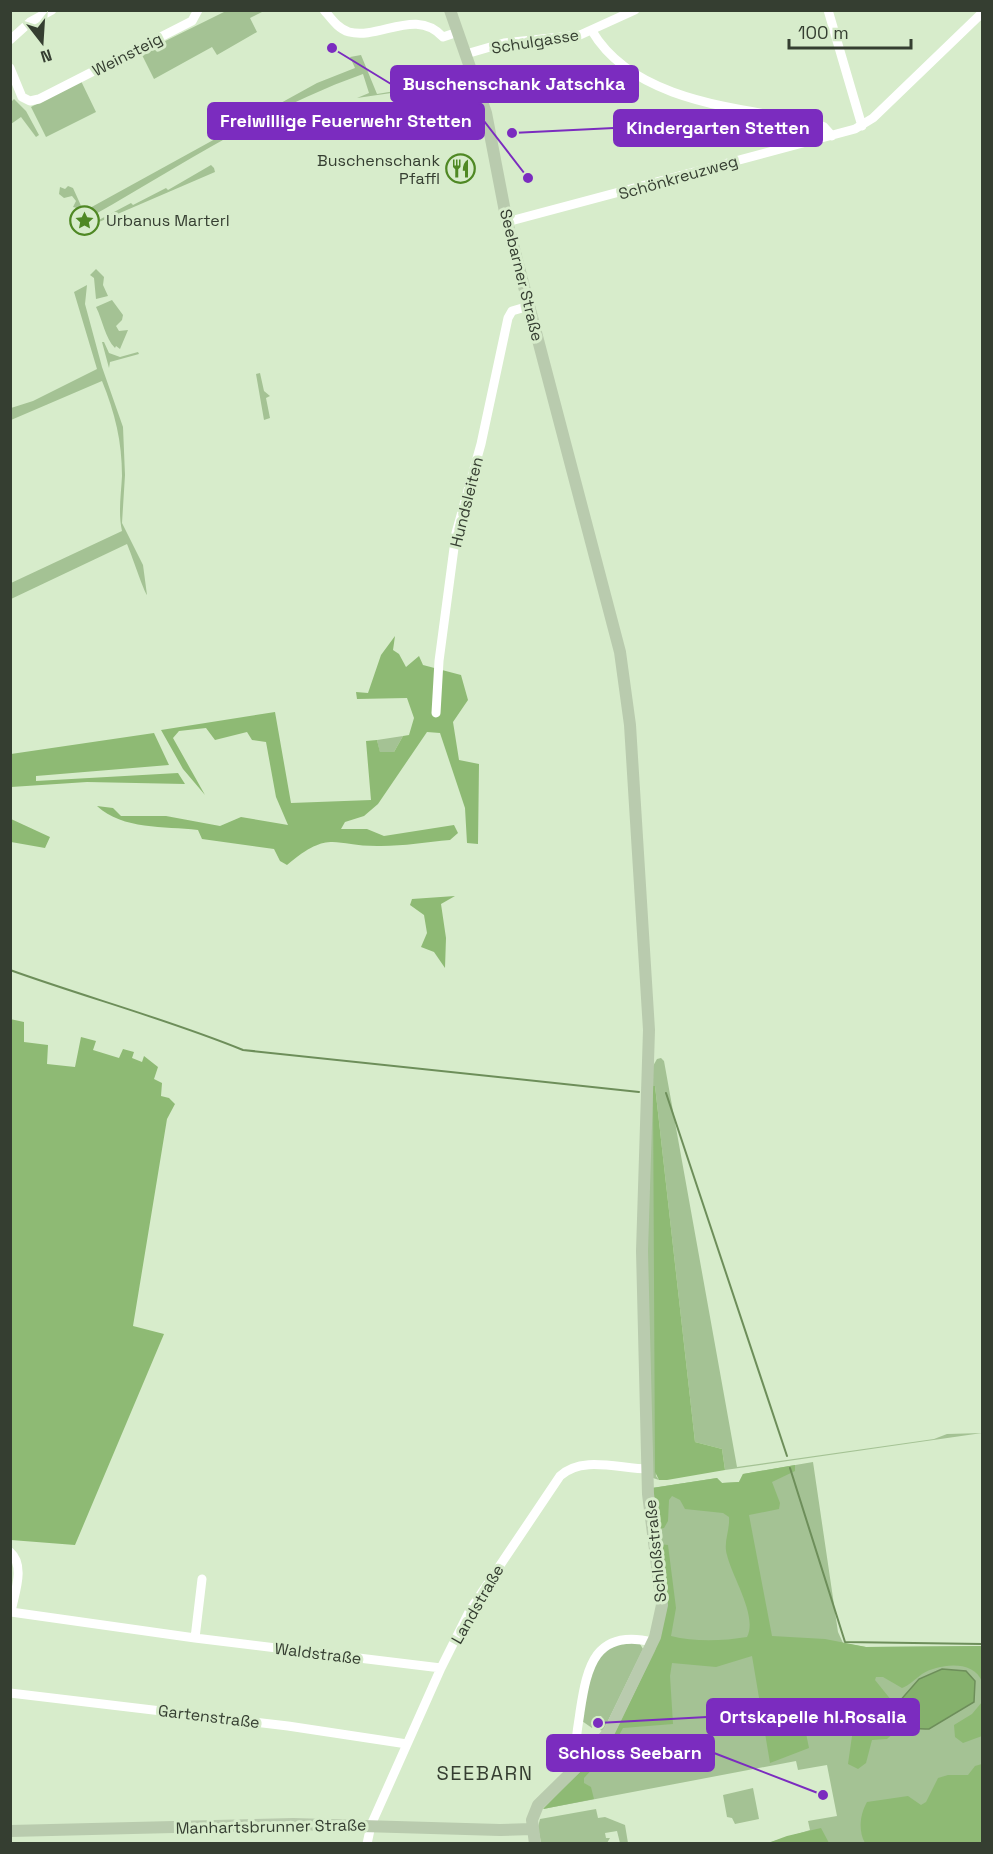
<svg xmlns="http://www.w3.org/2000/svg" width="993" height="1854" font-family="'Space Grotesk',sans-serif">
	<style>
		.green { fill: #a4c294 }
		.forest { fill: #8eba74 }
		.water { fill: #85b16c; stroke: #6d8e5a; stroke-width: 1.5 }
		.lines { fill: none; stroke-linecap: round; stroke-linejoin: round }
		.stream { stroke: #6d8e5a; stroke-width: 2 }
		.street { stroke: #fff; stroke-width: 9 }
		.secondary { stroke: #b9cbae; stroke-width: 12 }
		.labels { text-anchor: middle; stroke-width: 6; stroke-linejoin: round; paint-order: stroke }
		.street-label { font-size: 16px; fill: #353e31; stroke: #d7eccb }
		.poi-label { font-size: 16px; fill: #353e31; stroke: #d7eccb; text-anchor: end }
		.quarter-label { font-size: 20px; letter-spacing: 1.5px; fill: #353e31; stroke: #d7eccb }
		.leader { fill: none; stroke: #7b2cbf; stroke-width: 2 }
		.callout-dot { fill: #7b2cbf; stroke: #d7eccb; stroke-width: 2 }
		.callout { fill: #7b2cbf; stroke: #7b2cbf; stroke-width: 2 }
		.callout-label { font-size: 18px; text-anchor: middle; font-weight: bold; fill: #fff }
	</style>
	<rect width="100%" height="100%" fill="#d7eccb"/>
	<path class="green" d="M226,11H264L250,18L257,32L217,55L212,47L154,79L141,53Z
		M361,55L377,94L407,89L416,105L411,108L405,91L357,98L369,93L363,74C267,108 180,166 92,216L95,222L131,203L133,205L166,188L168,190L211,165L214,168L215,172L92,225V233L88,209L317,83L355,68L350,57Z
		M81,81L96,112L46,137L31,107Z
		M14,99L26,111L39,135L36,137L21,117L11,124V102Z
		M68,186L73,188L87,219L83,218L81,209L73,207L76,201L72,196L64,198L59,194L60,187L65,189Z
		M96,269L104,277L103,285L108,296L96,299L94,278L90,275Z
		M87,285L85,304L102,367L123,427L125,475L122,523L143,565L147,595C144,592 131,553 127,544L11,599V583L122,531C118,513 121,495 122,476C122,441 115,413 102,381L11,420V408L33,401L97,369L74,292Z
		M112,300L123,315L122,320L116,326L119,331L128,330L120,349L116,346L115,348C105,338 103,321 96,307Z
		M102,342H104L109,353L120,357L138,352L139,354L110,362L109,368Z
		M260,373L264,391L270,396L266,398L270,418L264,420L256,374Z
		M403,736L394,752L380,753L377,740Z
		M661,1058L664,1061L737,1467L934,1439L947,1434L982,1433L725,1470L722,1449L695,1442L655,1086L656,1476L659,1480L653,1478L646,1237L653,1066L657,1059Z
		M813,1462L838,1632L843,1643L866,1647L982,1646V1843H768L810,1830L808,1821L837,1816L827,1765L798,1770L796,1761L543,1809L615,1734L660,1638L667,1595L652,1488L717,1478L722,1483L739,1482L743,1474Z
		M633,1643L640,1644L643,1649L603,1731L600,1730L603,1719L601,1716H596L592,1728L582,1721C586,1698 588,1655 614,1646C620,1644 627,1644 633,1643Z
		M753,1788L759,1819L735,1824L732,1818L727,1817L723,1795Z
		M596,1809L598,1818L605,1817L625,1825L628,1843H620L617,1831L605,1833L606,1838H610L607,1843H541L538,1827L540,1819Z"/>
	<path class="forest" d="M395,636L393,650L399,654L406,667L419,656L423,665L461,675L468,700L453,722L459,760L479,764L478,844L467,843L465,808L440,733L427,732L378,804L364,816L345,822L341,829H367L384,836L454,825L458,833L450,840C427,842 404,846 381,846C333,847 331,828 287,865L280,861L274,849L202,839L198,830C164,826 123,830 97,806L113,808L121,816H166L220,826L241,817L288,825L276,797L266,742L252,740L247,732L215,740L206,728L179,731L173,738L205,795L183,769L161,730L275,712L291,803L371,800L366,741L377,740L380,752H394L403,736L409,735L414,718L407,698L357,699L356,692L368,693L381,655Z
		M154,733L169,765L36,776V781L178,773L185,784L87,782L11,787V754Z
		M11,819L50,837L45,848L11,842Z
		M455,896L441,904L446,938L445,968L434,952L421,947L427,933L424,915L410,905L412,899Z
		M10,1019L24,1022V1042L48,1045L47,1064L75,1067L81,1037L96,1041L93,1050L119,1058L123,1049L134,1052L132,1058L142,1062L144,1056L158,1067L154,1079L162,1083L161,1096L169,1098L175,1104L167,1119L133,1326L164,1334L75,1545L11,1540Z
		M653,1086H655L695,1442L722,1449L725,1470L667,1480H659L655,1472Z
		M795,1465V1471L772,1482L780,1503L779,1509L749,1515L772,1636L825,1639L866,1647L982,1646V1682C974,1659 938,1664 922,1674C915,1679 910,1685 902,1688L883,1677H876L875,1680L896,1706V1731L887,1739L872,1740L866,1763L858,1769L848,1764L852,1736L812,1703L805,1701L800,1704L809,1748L770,1763L752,1656L716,1667L672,1663L670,1676L673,1724L623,1728L612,1748L584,1778V1783L591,1787L594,1799L543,1809L610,1742L655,1651L667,1604L659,1544L668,1545L676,1608L671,1636C694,1642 723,1641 747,1637C758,1616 732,1577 727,1555C723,1542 730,1531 729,1517L723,1513L685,1509L680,1500L672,1496L669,1500L668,1521L664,1528L656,1529L652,1488L717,1478L722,1483L739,1482L743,1474Z
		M982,1702V1736L963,1743L955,1737L954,1725L972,1714Z
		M982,1764V1843H865C858,1831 860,1814 867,1802L908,1796L921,1805L926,1802L938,1778L948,1775H968L975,1766Z
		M821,1828L829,1843H768L787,1836Z"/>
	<path class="water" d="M942,1669L966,1671L975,1681L974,1702L929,1729C910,1730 898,1723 898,1703L919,1679Z"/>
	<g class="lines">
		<path class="stream" d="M10,970C88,998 167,1019 243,1050L639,1092
			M666,1093L787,1456
			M790,1468L845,1642L982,1644"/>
		<path class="street" d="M324,10C331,18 338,29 349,32C380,40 416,7 443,37L458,32
			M828,10L862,126
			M592,31C634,102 739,108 812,122L824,127L832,136
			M10,40L30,22L52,10
			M466,54L504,43L580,35L635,10
			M10,68L22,97L30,101L39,99L192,21L198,10
			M507,222L855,129L873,118L982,13
			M436,713L439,661L456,533L481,444L508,318L512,311L529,306
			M10,1552C26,1566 14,1594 11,1612L195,1638L441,1668
			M195,1638L202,1579
			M10,1693L288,1726L407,1744
			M582,1763C572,1747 578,1729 580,1712C587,1666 595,1628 653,1642
			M367,1844L371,1825L441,1668L470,1610L560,1476C582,1455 620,1469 648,1469"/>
		<path class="secondary" d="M450,10L486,113L507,222L620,652L630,725L649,1030L642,1251L648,1494L662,1605L655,1637L610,1730L591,1753L538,1805L532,1820L535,1844
			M10,1831L293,1824L500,1830L532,1829"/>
	</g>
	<defs>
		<symbol id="restaurant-ring" viewBox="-11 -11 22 22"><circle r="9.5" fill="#d7eccb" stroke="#4f8824" stroke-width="1.5"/><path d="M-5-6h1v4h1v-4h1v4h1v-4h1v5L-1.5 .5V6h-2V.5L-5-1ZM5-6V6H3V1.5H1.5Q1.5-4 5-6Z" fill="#4f8824"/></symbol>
		<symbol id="sight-ring" viewBox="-11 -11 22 22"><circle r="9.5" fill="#d7eccb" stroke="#4f8824" stroke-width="1.5"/><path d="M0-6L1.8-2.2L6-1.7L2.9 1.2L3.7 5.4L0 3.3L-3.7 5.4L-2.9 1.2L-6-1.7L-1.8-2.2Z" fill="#4f8824"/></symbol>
	</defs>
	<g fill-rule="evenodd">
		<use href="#restaurant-ring" x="444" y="152" width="33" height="33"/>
		<use href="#sight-ring" x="68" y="204" width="33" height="33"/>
	</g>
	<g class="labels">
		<g class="street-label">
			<text transform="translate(535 41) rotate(-9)" y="6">Schulgasse</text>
			<text transform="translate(127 54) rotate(-27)" y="6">Weinsteig</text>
			<text transform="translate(678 177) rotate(-16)" y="6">Schönkreuzweg</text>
			<text transform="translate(522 275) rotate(76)" y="6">Seebarner Straße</text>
			<text transform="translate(466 502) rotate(-76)" y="6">Hundsleiten</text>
			<text transform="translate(655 1551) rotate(-96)" y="6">Schloßstraße</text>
			<text transform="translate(477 1604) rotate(-60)" y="6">Landstraße</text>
			<text transform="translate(318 1653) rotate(7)" y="6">Waldstraße</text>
			<text transform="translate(209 1716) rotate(7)" y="6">Gartenstraße</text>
			<text transform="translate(271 1826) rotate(-1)" y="6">Manhartsbrunner Straße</text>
		</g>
		<g class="poi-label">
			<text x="440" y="166">Buschenschank<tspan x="440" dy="18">Pfaffl</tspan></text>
			<text x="106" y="226" text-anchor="start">Urbanus Marterl</text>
		</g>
		<g class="quarter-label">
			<text x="485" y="1780">SEEBARN</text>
		</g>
	</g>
	<path class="leader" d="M332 48L391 84M528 178L484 121M512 133L614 128M598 1723L707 1717M823 1795L714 1753"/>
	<g class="callout-dot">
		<circle cx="332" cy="48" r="6"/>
		<circle cx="528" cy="178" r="6"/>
		<circle cx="512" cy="133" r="6"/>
		<circle cx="598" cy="1723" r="6"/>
		<circle cx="823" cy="1795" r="6"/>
	</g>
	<g class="callout">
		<rect x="391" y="66" width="247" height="36" rx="6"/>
		<rect x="208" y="103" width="276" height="36" rx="6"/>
		<rect x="614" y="110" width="208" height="36" rx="6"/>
		<rect x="707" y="1699" width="212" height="36" rx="6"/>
		<rect x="547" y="1735" width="167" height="36" rx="6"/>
	</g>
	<g class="callout-label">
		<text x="514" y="90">Buschenschank Jatschka</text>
		<text x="346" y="127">Freiwillige Feuerwehr Stetten</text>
		<text x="718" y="134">Kindergarten Stetten</text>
		<text x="813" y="1723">Ortskapelle hl.Rosalia</text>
		<text x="630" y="1759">Schloss Seebarn</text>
	</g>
	<rect width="993" height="1854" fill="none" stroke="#353e31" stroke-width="24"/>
	<g transform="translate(42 42) rotate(163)" stroke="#d7eccb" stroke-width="4.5" paint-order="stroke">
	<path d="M0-4.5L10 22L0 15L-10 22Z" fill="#353e31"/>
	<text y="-9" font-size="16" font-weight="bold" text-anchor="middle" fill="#353e31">N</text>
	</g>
	<path d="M789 39v9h122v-9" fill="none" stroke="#353e31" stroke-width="3"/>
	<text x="798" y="39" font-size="18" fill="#353e31" stroke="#d7eccb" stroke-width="4.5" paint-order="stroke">100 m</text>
</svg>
